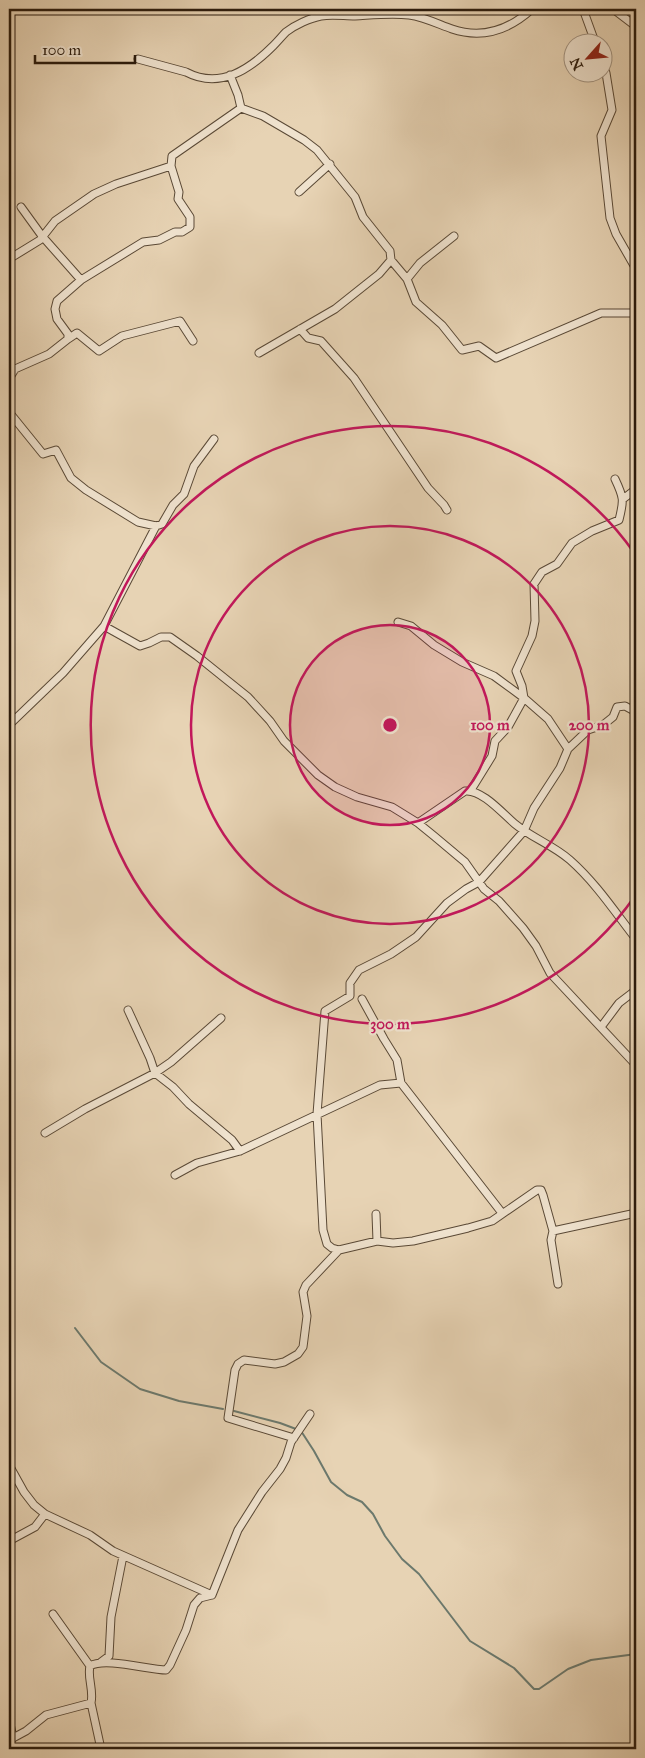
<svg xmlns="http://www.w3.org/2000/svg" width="645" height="1758" font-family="'IM FELL Great Primer',serif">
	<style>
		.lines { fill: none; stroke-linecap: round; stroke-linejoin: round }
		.stream { stroke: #6c796d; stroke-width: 2 }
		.street-casing { stroke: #5a4936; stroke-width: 9 }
		.street { stroke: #efe2ce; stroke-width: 7 }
		.ring { fill: none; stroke: #c2185b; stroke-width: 2.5 }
		.centre { fill: #c2185b; stroke: #efe2ce; stroke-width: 2.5 }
		.ring-label { font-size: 15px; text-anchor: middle; font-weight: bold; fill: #c2185b; stroke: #efe2ce; stroke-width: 4.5; stroke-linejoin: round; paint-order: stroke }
	</style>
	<rect width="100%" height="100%" fill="#e7d3b4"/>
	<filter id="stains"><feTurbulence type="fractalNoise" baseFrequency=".004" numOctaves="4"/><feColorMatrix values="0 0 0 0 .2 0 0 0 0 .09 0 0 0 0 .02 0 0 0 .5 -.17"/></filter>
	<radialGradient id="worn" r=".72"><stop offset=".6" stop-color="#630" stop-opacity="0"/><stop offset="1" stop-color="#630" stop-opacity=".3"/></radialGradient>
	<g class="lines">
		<path class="stream" d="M75,1328L101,1362L140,1389L179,1401L223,1409
			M234,1411L280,1423L296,1429
			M301,1431L314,1451L331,1482L347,1495L362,1502L373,1514L385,1536L402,1559L419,1574L470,1641L514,1668L534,1689H539L568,1669L591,1660L636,1654"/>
		<defs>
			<path id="street" d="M583,9L595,42
				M613,9L634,25L636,30
				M138,59L186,72C220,90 250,69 273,46C278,41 282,36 286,32C295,25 310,18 321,16C332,14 344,16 355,16C373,15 391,13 409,15C424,17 438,24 452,29C482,39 509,30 532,9
				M602,62L606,73L612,110L601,136L610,218L616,234L636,269
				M230,75L238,95L241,108
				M299,192L330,164
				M21,207L42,236L81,280
				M9,259L40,240L55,221L94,194L116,184L171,166
				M391,260L407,279L416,302L442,325L462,350L479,346L496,358L601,313H636
				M407,279L420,263L454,236
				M636,286L635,287L636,292
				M300,329L308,338L321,341L354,378L428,488L444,505L447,510
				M68,339L77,333L99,351L122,336L180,321L193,341
				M9,379L15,369L49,354L68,339V334L57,319L55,309L57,301L81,280L143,242L159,240L175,232H182L190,227V217L178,199L179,192L171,166L172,156L241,108L263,116L304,140L317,150L355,197L363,217L390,251L391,260L379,274L335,309L259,353
				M9,412L43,454L56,450L71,478L86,490L138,522L156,526L162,524L173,505L184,494L194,466L214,439
				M623,499L636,489
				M398,622L411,626L434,645L462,662L494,676L524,698L548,719L568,749
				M104,626L156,526
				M636,712L625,706L617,707L613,717L603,725L588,730L568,749L560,768L534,808L524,831L479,882L466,889L447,903L416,937L391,954L359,970L350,983V996L325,1011L317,1114L323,1230L327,1244L332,1248L339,1250L377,1241L393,1243L413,1241L468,1228L492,1221L537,1190H541L543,1195L553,1231L636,1213
				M9,725L63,673L104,626L140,646L149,643L161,637H170L197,656L248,697L270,721L284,741L318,775L335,787L357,797L392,807L418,823L434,836L465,862L484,889L499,901L523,928L536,946L550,973L636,1065
				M471,790L492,756L495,741L508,727L524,698L522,686L516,671L532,636L535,621L534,584L542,572L557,564L572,543L592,531L619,520C624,500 624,498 615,479
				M418,823L465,791C482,789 503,814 515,824C532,838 553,845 570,860C596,883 615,912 636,939
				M362,999L384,1039L397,1060L401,1083
				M128,1010L150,1058L155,1073L173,1087L189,1104L232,1140L240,1151
				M601,1027L619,1003L636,990
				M45,1133L85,1109L155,1073L171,1062L221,1018
				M175,1175L197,1163L240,1151L380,1085L401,1083L502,1213
				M376,1214L377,1241
				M553,1231L551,1240L558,1284
				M294,1438L228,1418L235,1370L238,1364L244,1360L275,1364L284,1362L298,1354L303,1347L307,1316L303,1292L306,1285L339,1250
				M9,1465L24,1492L34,1505L45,1514L90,1535L113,1551L212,1595
				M9,1541L35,1527L45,1514
				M53,1614L90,1666
				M101,1662L109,1656L111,1617L123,1556
				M9,1719L13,1738
				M9,1737L13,1738L26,1731L46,1715L91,1703
				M101,1749L91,1703C94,1690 87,1677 90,1666C105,1657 149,1670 166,1670L170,1665L186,1630L194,1605L200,1598L212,1595L238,1530L262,1492L280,1469L286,1458L291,1442L310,1414"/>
		</defs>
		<use href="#street" class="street-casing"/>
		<use href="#street" class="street"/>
	</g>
	<circle cx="390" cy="725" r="100" fill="#c2185b" fill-opacity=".12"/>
	<g class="ring">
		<circle cx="390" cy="725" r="100"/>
		<circle cx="390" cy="725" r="199"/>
		<path d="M635 896A299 299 0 1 1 635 554"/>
	</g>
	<circle cx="390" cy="725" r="8" class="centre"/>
	<g class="ring-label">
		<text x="490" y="730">100 m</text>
		<text x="589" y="730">200 m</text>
		<text x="390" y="1029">300 m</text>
	</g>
	<rect width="645" height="1758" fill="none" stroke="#e7d3b4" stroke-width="30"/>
	<rect x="10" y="10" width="625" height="1738" fill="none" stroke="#2b1b0c" stroke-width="2.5"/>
	<rect x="15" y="15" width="615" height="1728" fill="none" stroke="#2b1b0c"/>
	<g transform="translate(588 58) rotate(243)"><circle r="24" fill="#efe2ce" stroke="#a19280"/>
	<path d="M0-4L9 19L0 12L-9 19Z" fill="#8f2418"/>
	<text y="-8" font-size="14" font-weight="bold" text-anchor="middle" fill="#2b1b0c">N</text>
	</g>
	<path d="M35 55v8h100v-8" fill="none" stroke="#2b1b0c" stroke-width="2.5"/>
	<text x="42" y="55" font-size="15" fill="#2b1b0c" stroke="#efe2ce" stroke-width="4" paint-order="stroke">100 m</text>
	<rect width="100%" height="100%" filter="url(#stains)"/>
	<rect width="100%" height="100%" fill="url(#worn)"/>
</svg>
